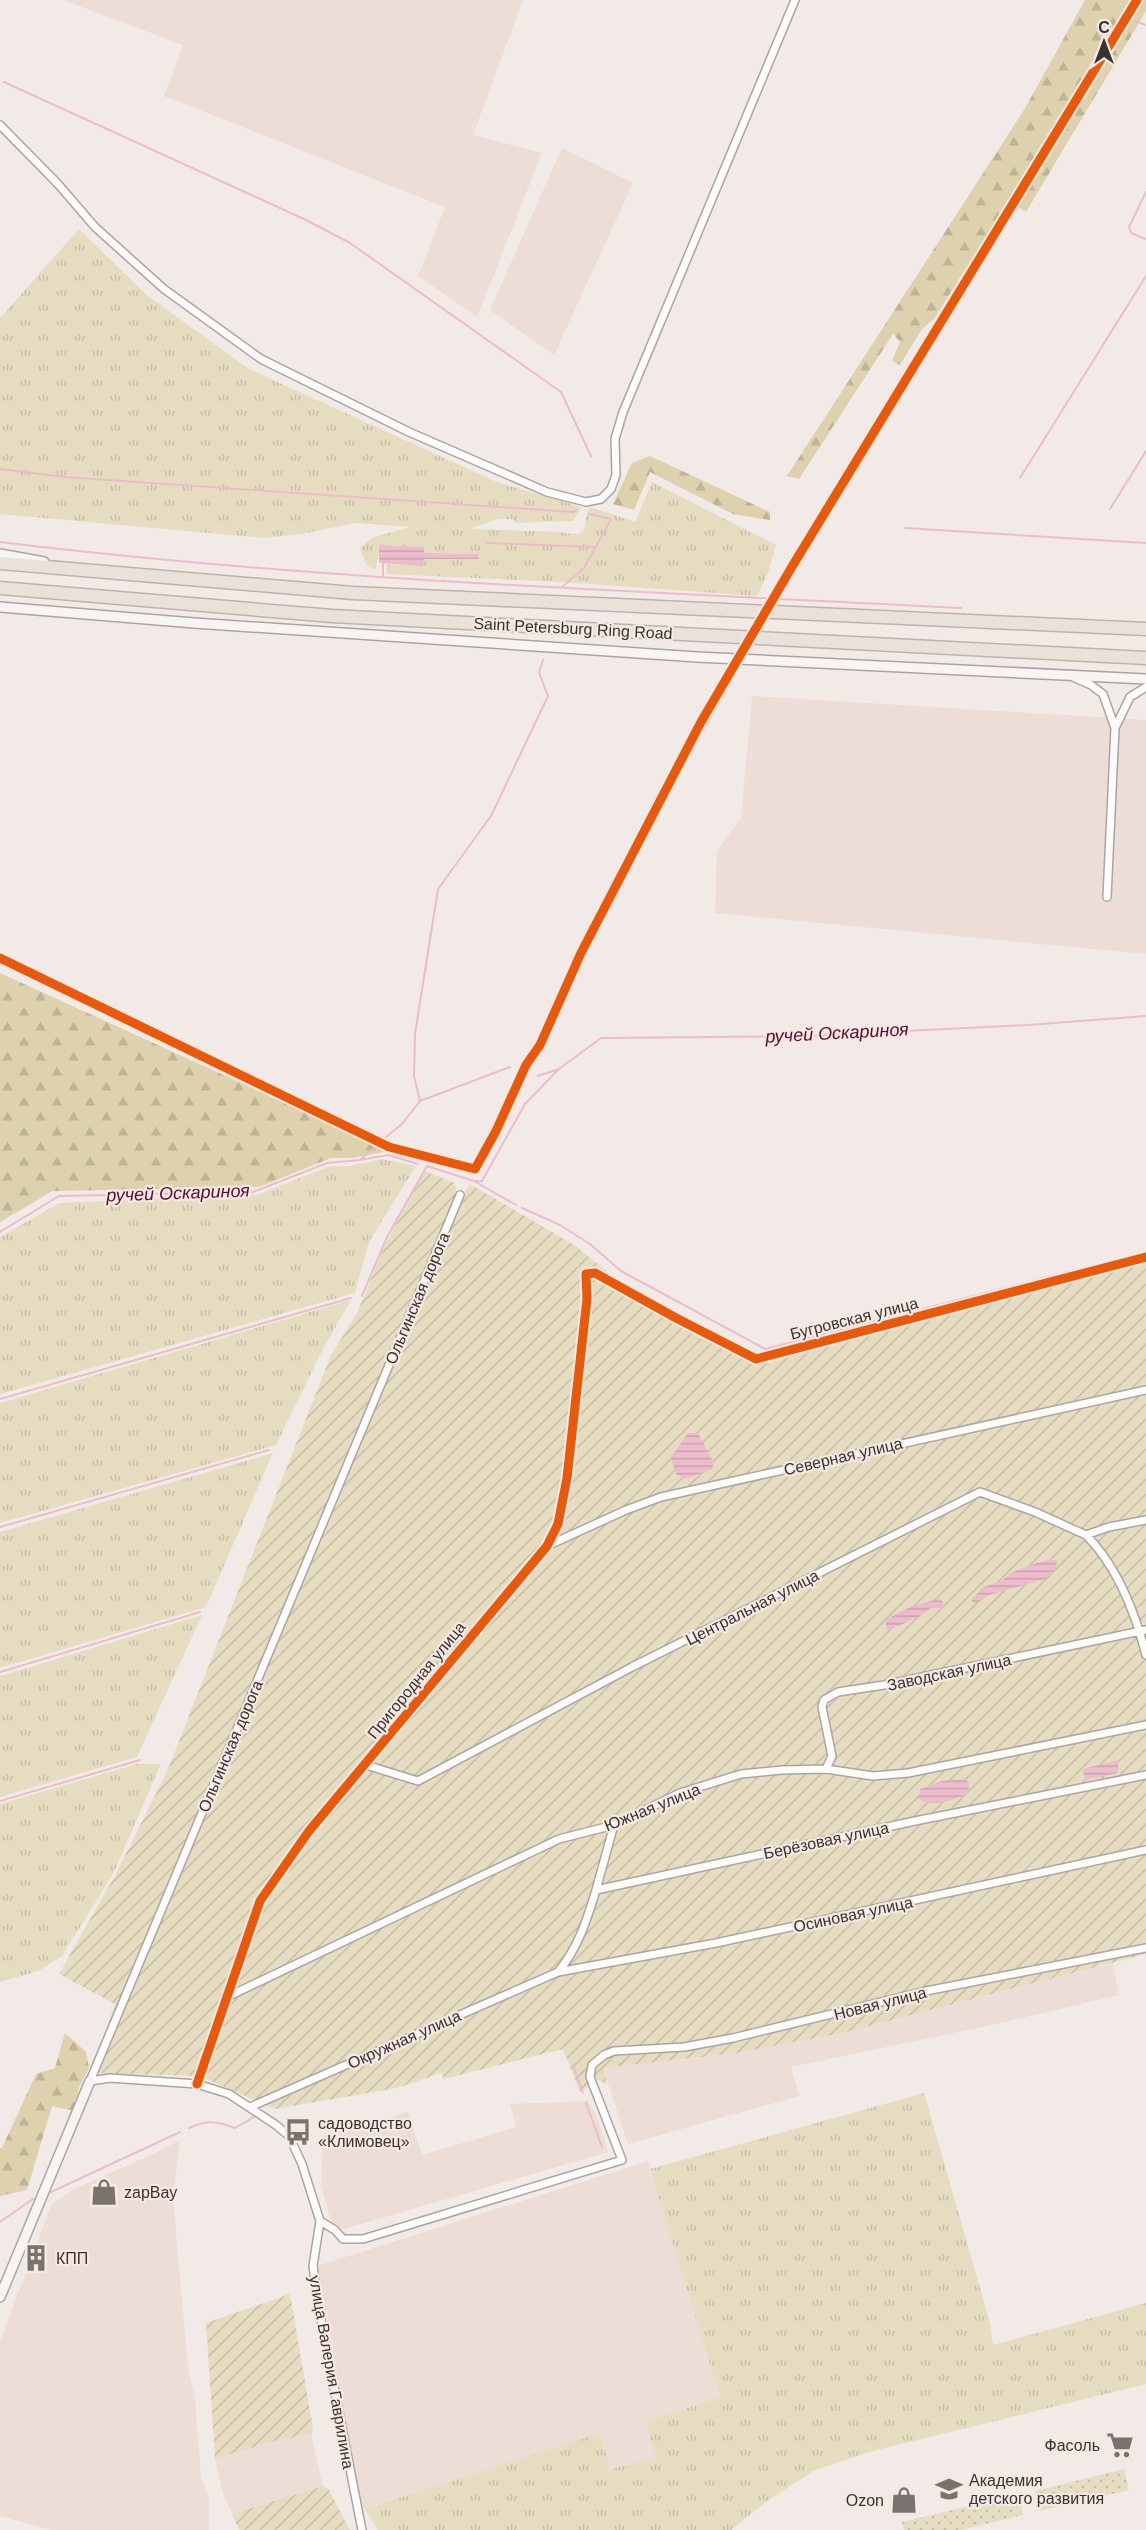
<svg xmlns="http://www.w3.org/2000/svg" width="1146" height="2530" font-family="Helvetica,sans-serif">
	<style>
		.built { fill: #ecddd7 }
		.grass { fill: url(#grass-tufts) }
		.forest { fill: url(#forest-firs) }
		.park { fill: url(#park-dots) }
		.garden { fill: url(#garden-furrows) }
		.water { fill: url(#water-rules) }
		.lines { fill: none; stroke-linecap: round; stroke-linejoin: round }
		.stream { stroke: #ecbccd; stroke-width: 2 }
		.street-casing { stroke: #aaa5a2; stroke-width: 10 }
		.secondary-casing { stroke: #aaa5a2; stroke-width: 12 }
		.highway-casing { stroke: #bdb3a9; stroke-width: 15 }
		.street { stroke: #fdfcfb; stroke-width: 7 }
		.secondary { stroke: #f7f4f1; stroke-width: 9 }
		.highway { stroke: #e9e2da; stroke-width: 12 }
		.street-bridge-casing { stroke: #aaa5a2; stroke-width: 10; stroke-linecap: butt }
		.street-bridge { stroke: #fdfcfb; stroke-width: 7 }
		.cycleway-casing { stroke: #f6e8e2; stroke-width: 13 }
		.cycleway { stroke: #e8590c; stroke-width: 9 }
		.labels { text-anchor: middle; stroke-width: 4.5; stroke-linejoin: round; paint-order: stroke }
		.street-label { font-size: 16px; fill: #383330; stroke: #f6e8e2 }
		.poi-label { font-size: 16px; fill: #383330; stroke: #f6e8e2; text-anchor: start }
		.water-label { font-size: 18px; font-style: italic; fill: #570c35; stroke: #f6e8e2 }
	</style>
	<defs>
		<pattern id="grass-tufts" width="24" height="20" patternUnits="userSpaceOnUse" patternTransform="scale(1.5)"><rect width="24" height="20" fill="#e6ddc1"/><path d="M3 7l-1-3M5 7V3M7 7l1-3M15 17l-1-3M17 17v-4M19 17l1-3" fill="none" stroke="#c6bea6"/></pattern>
		<pattern id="forest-firs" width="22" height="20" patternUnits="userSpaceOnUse" patternTransform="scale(1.5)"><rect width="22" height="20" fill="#ddd1ae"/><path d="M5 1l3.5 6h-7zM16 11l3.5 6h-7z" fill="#beb496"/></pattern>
		<pattern id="park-dots" width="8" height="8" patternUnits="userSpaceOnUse" patternTransform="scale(1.5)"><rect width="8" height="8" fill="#e6ddc1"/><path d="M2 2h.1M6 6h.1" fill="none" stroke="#c6bea6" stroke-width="1.8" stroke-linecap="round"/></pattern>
		<pattern id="garden-furrows" width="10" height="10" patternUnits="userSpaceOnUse" patternTransform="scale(1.5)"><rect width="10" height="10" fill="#e6ddc1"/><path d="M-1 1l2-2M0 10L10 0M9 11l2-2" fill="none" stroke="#c6bea6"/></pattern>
		<pattern id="water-rules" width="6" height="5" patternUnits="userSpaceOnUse" patternTransform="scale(1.5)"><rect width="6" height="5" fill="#ecbccd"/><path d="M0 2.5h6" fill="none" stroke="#cba2b0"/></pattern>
	</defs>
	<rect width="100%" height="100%" fill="#f2eae7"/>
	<path class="built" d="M63,0H523L473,135L542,153L477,317L418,276L445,207L164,96L183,45Z
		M562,148L633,183L554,355L490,310Z
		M752,696L1146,720V954L715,913L717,851L741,818Z
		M1113,1963L1119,1995L987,2026L791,2067L799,2096L628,2144L603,2068L737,2053L843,2033Z
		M588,2101L596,2114L608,2152L344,2229L331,2221L321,2186L323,2136L408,2112L422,2155L516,2127L510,2104Z
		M176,2141H180L173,2196L176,2232L188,2367L195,2398L201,2477L209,2498V2530H52L0,2516V2341L52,2204L72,2190L162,2150Z
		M648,2161L720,2397L647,2422L657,2458L610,2469L600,2434L365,2509L361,2505L317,2266Z
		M311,2434L323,2486L232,2514L222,2490L215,2459L274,2441Z"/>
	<path class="grass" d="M79,229L147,295L249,369L497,482L581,507L573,521L515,523L513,519H497L470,529L560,532C594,539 580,526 590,507L635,522L652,482L776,545L768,573L757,596L561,582L386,574L387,564L423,566V559H479L478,554L424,553V547L380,545L376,570L367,566L360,549L371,538L410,527L355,523L301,534L264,538L0,514V318Z
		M382,1159L416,1166L369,1242L355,1293L0,1394V1237L59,1203L257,1195L330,1166H350Z
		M351,1300L324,1347L276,1445L0,1523V1403Z
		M273,1453L206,1607L0,1668V1532Z
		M202,1615L137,1757L0,1797V1676Z
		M137,1764H161L113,1874L62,1956L38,1971L0,1982V1804Z
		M924,2093L990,2323L993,2345L1146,2303V2384L873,2451L813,2471L766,2502L731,2530H378L365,2509L600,2433L610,2469L656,2458L646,2422L720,2397L650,2169Z"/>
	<path class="forest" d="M1085,0H1146V11L1026,212L1009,201L934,319L922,329L900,365L892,361L900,342L893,334L799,479L787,476L1024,110Z
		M650,456L770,512V520L733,514L650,472L634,510L613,504L632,463Z
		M0,973L390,1151L352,1158H331L259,1187L53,1191L0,1222Z
		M65,2033L86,2052L89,2068L79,2087L74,2111L52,2106L27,2190L0,2196V2148H2L36,2074L55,2068Z"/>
	<path class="park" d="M1124,2469L1129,2490L1040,2511L1035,2491Z
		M1018,2494L1023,2515L961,2530H904L902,2522Z"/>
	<path class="garden" d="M425,1171L455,1183L457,1194L462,1196L470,1184L576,1246L616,1279L756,1356L1146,1254V1954L843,2033L737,2053L604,2068L607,2084L588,2076L589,2087L580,2092L563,2049L444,2079L441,2073L397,2088L275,2109L200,2076L91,2073L115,2004L59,1974L117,1872L168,1769L331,1355L357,1313L387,1240Z
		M290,2294L313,2428L311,2434L274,2441L215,2459L206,2323Z
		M323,2486L329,2490L350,2530H239L232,2514Z"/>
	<path class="water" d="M379,545L424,547V553L478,554L479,559H424L423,566L379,563Z
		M688,1433H698L714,1463L712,1469L685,1479L676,1474L671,1457Z
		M1048,1560H1057L1056,1568L1045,1579L989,1595L977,1603L971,1601L983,1587L1000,1582L1011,1573L1030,1565Z
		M940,1599L944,1603L941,1608H931C921,1617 901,1625 887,1630L885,1621C900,1610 921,1602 940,1599Z
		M1118,1760V1773L1085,1780L1083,1769Z
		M966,1779L969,1784L968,1794C953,1799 934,1809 919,1799L920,1789L942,1781Z"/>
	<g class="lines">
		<path class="stream" d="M1135,21L1146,25
			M4,82L304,219L350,243L561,392L591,456
			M1146,192L1129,227L1131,233L1146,239
			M0,469L65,477L573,512L577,510
			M1020,478L1146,276
			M1110,509L1146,451
			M905,528L1146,543
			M0,542C319,581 640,591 961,608
			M487,543L594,547
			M383,563V576
			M562,587L584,568L611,519L589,514
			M538,1076L559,1069L601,1038L802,1036L1028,1025L1146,1016
			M420,1101L414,1076L415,1034L438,889L491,816L548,696L539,673L543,660
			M386,1137L402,1124L420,1101L510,1067
			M374,1148L360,1160L388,1155L418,1164
			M516,1205L474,1181H482L525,1104L558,1070
			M522,1208L560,1225L590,1244L621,1271L765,1349L1146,1252
			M0,1232L59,1196L253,1192L327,1163L360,1160
			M362,1296L387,1237L427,1166L474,1181
			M0,1399L351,1298
			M0,1527L269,1450
			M0,1672L200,1612
			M0,1801L140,1760
			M573,2065L583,2093
			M586,2103L602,2147
			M189,2128C206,2120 218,2121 235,2128L254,2117
			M51,2192L180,2132
			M0,2222L33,2199"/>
		<defs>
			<path id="street" d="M0,125L58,184L95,227L164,289L261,359L409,432L547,492L586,502L601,499L611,489L616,475L615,439L623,412L795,0
				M791,570L1137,0
				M1075,678L1091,685L1103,694L1115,728L1107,897
				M1115,728L1130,697L1146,687
				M0,958L389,1147L475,1169L496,1131L526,1065L540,1045L581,953L661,796L724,685
				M1086,1535C1118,1567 1135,1612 1146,1655
				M547,1546L626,1510L661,1497L1146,1390
				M366,1765L418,1781L632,1667L980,1492L1035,1512L1086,1535L1109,1527L1146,1520
				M826,1769L832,1756L822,1707L824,1700L838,1692L884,1685L1146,1630
				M596,1890L614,1825
				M558,1972C578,1948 587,1920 596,1890L915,1821L1146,1775
				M225,1998L559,1839L614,1825L680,1793L741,1774L782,1770L826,1769L873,1776L908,1773L1146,1725
				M90,2081L460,1195
				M90,2081L110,2078L197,2084L229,2094L276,2125L289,2136L302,2164L320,2221L313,2266L322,2326L362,2530
				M197,2084L260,1901L309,1831L547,1546L558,1524L567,1478L587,1299L586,1274L595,1273L676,1318L756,1359L1146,1257
				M250,2107L558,1972L716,1943L1146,1850
				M320,2221L335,2230L343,2239H363L622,2160L590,2077L592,2065L604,2055L614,2051L684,2047L733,2038L926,1991L1146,1948"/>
			<path id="secondary" d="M0,554L44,562
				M0,607L194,623L697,657L1146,679
				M0,2297L90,2081"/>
			<path id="highway" d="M0,563L353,593L1146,629
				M0,588L332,616L1146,658"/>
		</defs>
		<use href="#street" class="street-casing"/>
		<use href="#secondary" class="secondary-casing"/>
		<use href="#highway" class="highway-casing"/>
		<use href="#street" class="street"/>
		<use href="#secondary" class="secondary"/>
		<use href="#highway" class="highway"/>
		<defs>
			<path id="street-bridge" d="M724,685L791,570"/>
		</defs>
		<use href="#street-bridge" class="street-bridge-casing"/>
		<use href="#street-bridge" class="street-bridge"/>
		<defs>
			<path id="cycleway" d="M0,958L389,1147L475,1169L496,1131L526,1065L540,1045L581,953L701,722L793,565L1137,0
				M197,2084L260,1901L309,1831L547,1546L558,1524L567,1478L587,1299L586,1274L595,1273L676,1318L756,1359L1146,1257"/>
		</defs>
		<use href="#cycleway" class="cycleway-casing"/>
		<use href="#cycleway" class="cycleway"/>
	</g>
	<defs>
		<symbol id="bus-bare" viewBox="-9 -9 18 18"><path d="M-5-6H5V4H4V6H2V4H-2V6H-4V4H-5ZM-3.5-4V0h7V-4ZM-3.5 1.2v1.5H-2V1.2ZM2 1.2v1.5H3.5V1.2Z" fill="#797370" stroke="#f6e8e2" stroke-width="2.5" paint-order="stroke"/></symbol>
		<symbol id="shop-bare" viewBox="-9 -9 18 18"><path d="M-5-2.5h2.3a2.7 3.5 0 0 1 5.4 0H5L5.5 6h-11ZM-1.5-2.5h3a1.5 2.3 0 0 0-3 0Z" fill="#797370" stroke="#f6e8e2" stroke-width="2.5" paint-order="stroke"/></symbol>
		<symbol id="building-bare" viewBox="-9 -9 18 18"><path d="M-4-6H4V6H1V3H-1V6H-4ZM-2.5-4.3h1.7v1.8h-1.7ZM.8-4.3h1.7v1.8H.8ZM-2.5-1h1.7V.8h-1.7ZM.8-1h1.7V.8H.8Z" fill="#797370" stroke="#f6e8e2" stroke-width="2.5" paint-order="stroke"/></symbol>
		<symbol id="supermarket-bare" viewBox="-9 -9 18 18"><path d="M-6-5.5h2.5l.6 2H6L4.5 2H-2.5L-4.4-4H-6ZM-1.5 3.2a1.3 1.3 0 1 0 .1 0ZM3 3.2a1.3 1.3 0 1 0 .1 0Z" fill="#797370" stroke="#f6e8e2" stroke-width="2.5" paint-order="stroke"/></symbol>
		<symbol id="school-bare" viewBox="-9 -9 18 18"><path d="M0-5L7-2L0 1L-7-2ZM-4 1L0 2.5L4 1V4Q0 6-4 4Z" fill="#797370" stroke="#f6e8e2" stroke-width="2.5" paint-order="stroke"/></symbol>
	</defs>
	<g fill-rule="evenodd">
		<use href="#bus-bare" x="279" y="2113" width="38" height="38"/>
		<use href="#shop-bare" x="85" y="2173" width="38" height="38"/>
		<use href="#building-bare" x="17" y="2239" width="38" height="38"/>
		<use href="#supermarket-bare" x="1101" y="2426" width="38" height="38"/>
		<use href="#school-bare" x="930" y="2470" width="38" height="38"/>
		<use href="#shop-bare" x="885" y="2481" width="38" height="38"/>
	</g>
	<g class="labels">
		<g class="street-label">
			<text transform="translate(573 628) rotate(3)" y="6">Saint Petersburg Ring Road</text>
			<text transform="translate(417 1298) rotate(-67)" y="6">Ольгинская дорога</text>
			<text transform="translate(854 1318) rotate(-14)" y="6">Бугровская улица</text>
			<text transform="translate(843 1456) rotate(-13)" y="6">Северная улица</text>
			<text transform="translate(752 1607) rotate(-27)" y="6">Центральная улица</text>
			<text transform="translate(949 1672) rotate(-12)" y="6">Заводская улица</text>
			<text transform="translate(416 1680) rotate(-51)" y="6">Пригородная улица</text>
			<text transform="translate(230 1746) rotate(-67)" y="6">Ольгинская дорога</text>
			<text transform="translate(652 1807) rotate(-22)" y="6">Южная улица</text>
			<text transform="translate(826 1840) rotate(-12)" y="6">Берёзовая улица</text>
			<text transform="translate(853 1914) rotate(-12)" y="6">Осиновая улица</text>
			<text transform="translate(880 2003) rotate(-14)" y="6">Новая улица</text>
			<text transform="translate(404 2039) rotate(-24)" y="6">Окружная улица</text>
			<text transform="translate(332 2372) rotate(80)" y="6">улица Валерия Гаврилина</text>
		</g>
		<g class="poi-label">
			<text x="318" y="2129">садоводство<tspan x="318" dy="18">«Климовец»</tspan></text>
			<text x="124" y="2198">zapBay</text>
			<text x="56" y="2264">КПП</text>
			<text x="1100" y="2451" text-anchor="end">Фасоль</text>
			<text x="969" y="2486">Академия<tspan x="969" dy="18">детского развития</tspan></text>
			<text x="884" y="2506" text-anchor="end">Ozon</text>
		</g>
		<g class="water-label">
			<text transform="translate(837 1033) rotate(-3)" y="6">ручей Оскариноя</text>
			<text transform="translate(178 1193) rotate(-2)" y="6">ручей Оскариноя</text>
		</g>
	</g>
	<g transform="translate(1104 42)" stroke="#f6e8e2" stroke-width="4.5" paint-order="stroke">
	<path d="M0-4.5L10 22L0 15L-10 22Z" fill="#383330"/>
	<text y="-9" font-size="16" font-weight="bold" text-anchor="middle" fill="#383330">С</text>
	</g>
</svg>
